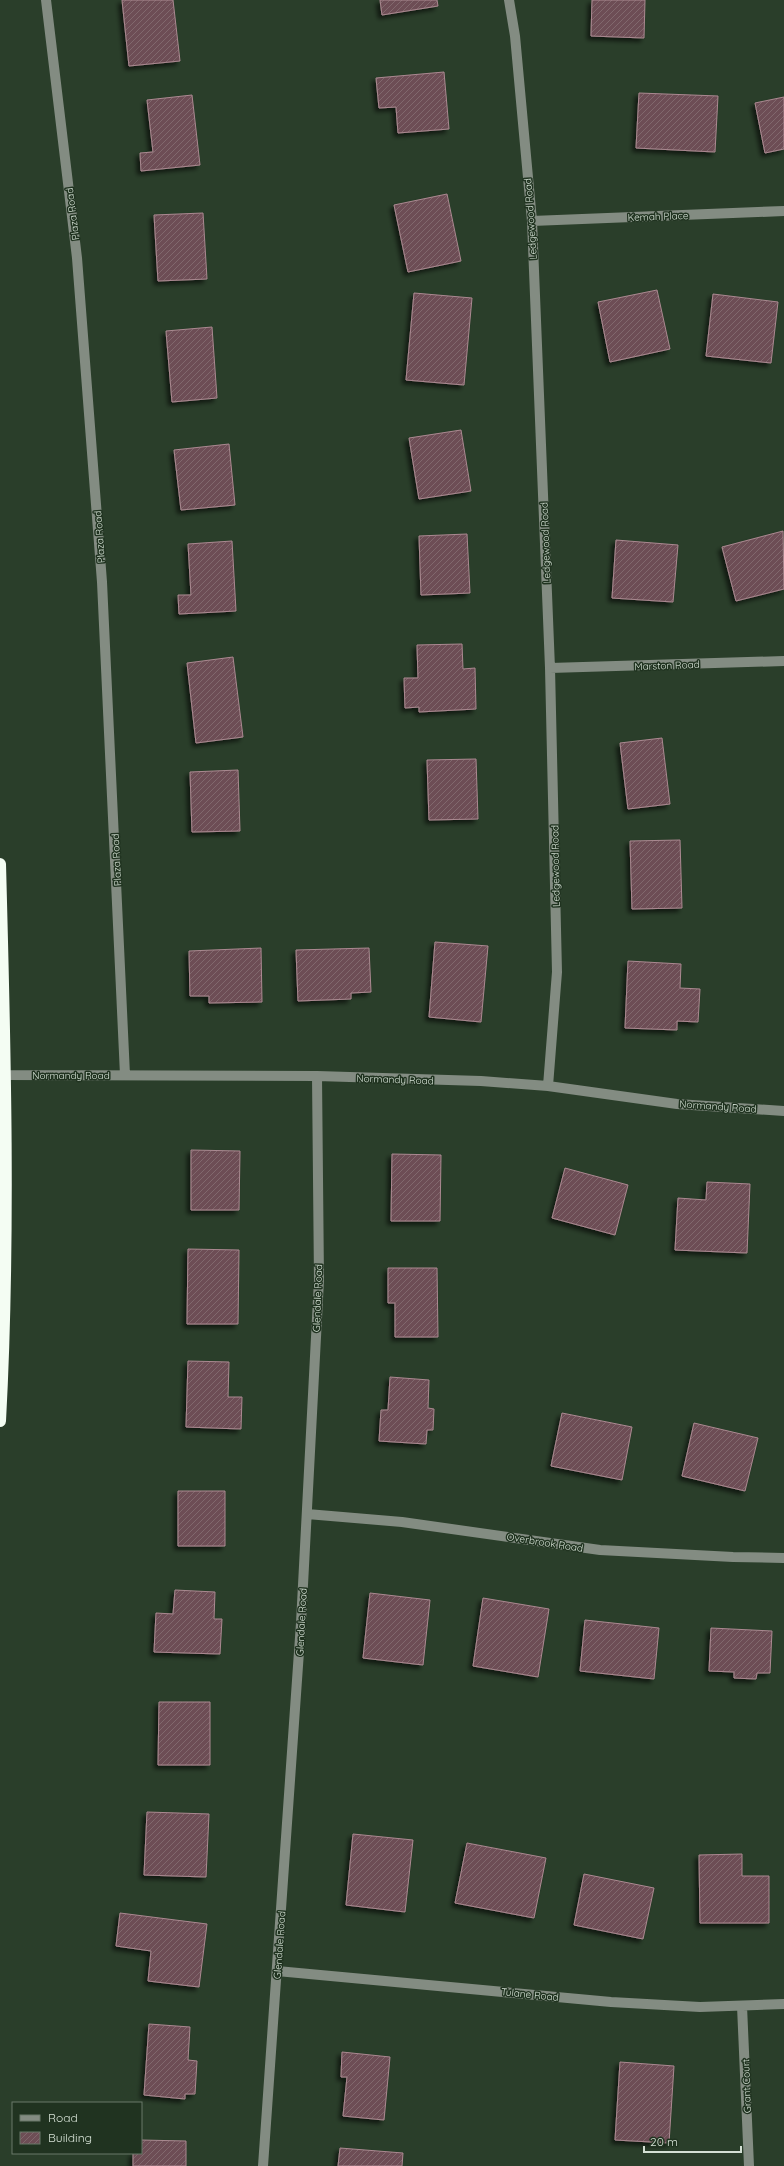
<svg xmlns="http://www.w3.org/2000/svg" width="784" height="2166" font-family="Quicksand,sans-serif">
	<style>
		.building { fill: url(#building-hatch); stroke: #ab8991; filter: url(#shadow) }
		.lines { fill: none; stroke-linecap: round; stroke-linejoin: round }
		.minor { stroke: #838c82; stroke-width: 10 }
		.highway { stroke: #f4fdf3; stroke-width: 12 }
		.labels { text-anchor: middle; stroke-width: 3; stroke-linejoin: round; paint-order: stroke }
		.street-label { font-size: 10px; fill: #d4e0d4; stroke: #203320 }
	</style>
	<defs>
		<pattern id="building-hatch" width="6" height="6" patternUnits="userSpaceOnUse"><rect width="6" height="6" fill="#6d4e55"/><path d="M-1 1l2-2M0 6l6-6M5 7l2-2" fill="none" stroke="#81676d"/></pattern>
		<filter id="shadow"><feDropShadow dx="-3.5" dy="3.5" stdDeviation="2" flood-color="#0009"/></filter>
	</defs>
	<rect width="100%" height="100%" fill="#2a3e2a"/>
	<path class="building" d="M122,0H173L180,61L129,66Z
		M380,0H437L438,6L382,15Z
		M592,0H645L644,38L591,36Z
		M444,72L449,129L398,133L396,107L379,108L376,78Z
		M639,93L718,96L715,152L636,148Z
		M192,95L200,165L141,171L140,153L153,152L147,100Z
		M784,97V149L765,153L755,103Z
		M447,194L461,261L408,272L394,205Z
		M203,213L207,279L158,281L154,215Z
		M657,290L670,349L610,362L598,302Z
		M414,293L472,298L464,385L406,380Z
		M713,294L778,302L771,363L706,356Z
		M212,327L217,398L172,402L166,331Z
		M461,430L471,491L419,499L409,438Z
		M229,444L235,505L181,510L174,450Z
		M783,531L784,589L736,601L722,547Z
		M467,534L470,593L421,595L419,536Z
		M616,540L678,545L673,602L612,598Z
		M232,541L236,611L179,614L178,595H191L188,544Z
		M462,644L463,669L475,668L476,709L419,712V707L405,708L404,678H418L417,645Z
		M233,657L243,737L196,743L187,663Z
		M662,738L670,804L628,809L620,743Z
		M476,759L478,819L429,820L427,760Z
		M238,770L240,831L192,832L190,772Z
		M680,840L682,908L632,909L630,841Z
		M435,942L488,946L481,1022L429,1017Z
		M261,948L262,1002L209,1003V996H190L189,951Z
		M369,948L371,992L351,993V999L298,1001L296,950Z
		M628,961L681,964L680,988L700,989L698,1022L677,1021V1030L625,1028Z
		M191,1150L240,1151L239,1210H191Z
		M392,1154L441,1155L440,1221H391Z
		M565,1168L628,1185L615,1235L552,1218Z
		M707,1182L750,1184L747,1253L675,1250L678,1198L706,1200Z
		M188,1249L239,1250L238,1324H187Z
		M388,1268H437L438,1337H395V1303H388Z
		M188,1361L229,1362L228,1397H242L241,1429L186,1427Z
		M390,1377L429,1380L428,1408L434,1409L433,1430H427L426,1444L379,1441L381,1410H388Z
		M562,1413L632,1427L622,1480L551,1466Z
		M694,1423L758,1438L745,1491L682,1476Z
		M178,1491H225V1546H178Z
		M175,1590L215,1592L214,1619H222L220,1654L154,1652L156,1613L173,1614Z
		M370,1593L430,1600L423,1665L363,1658Z
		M483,1598L549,1609L538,1677L473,1666Z
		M585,1620L659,1628L654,1679L580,1671Z
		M711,1628L772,1631L770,1673H757L756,1679L734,1678V1672L709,1671Z
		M159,1702H210V1765H158Z
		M147,1812L209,1814L206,1877L144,1875Z
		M353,1834L413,1840L405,1912L346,1905Z
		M467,1843L546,1858L534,1918L455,1903Z
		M742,1854V1876H769V1923H700L699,1855Z
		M584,1874L654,1888L643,1939L574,1925Z
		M120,1913L207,1924L199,1987L148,1981L151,1951L116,1946Z
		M149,2024L190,2027L188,2060L197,2061L195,2094H185V2099L144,2095Z
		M342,2052L390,2057L384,2120L343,2116L347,2077H341Z
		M620,2062L674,2066L669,2143L615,2140Z
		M141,2140L186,2141V2166H133V2153H141Z
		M340,2148L403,2153L402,2166H338Z"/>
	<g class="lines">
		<path class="minor" d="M46,0L77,258L102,582L125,1075
			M509,0L515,36L532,221L550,668L557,972L548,1086
			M532,221L784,211
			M550,668L784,661
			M0,1073L5,1075L317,1076L481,1081L548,1086L677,1104L784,1111
			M307,1514L402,1522L600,1550L733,1557L784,1558
			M277,1971L611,2002L700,2007L784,2004
			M742,2006L749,2166
			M263,2166L301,1623L319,1280L317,1076"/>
		<path class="highway" d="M0,864C5,1049 10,1236 0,1421"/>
	</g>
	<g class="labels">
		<g class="street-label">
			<text transform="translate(72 214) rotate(-97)" y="4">Plaza Road</text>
			<text transform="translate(658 216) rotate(-2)" y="4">Kemah Place</text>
			<text transform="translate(530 219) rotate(-94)" y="4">Ledgewood Road</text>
			<text transform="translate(99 537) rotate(-94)" y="4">Plaza Road</text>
			<text transform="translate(545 543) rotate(-92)" y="4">Ledgewood Road</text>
			<text transform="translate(667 665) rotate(-2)" y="4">Marston Road</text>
			<text transform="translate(116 860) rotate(-93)" y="4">Plaza Road</text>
			<text transform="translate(555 866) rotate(-91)" y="4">Ledgewood Road</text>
			<text x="71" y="1079">Normandy Road</text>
			<text transform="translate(395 1079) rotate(2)" y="4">Normandy Road</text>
			<text transform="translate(718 1106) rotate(4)" y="4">Normandy Road</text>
			<text transform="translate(317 1298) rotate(-88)" y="4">Glendale Road</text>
			<text transform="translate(545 1542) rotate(9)" y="4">Overbrook Road</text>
			<text transform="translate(301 1622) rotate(-87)" y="4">Glendale Road</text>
			<text transform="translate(279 1945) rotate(-86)" y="4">Glendale Road</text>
			<text transform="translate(530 1994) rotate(6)" y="4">Tulane Road</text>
			<text transform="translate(746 2086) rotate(-92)" y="4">Grant Court</text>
		</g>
	</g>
	<rect x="12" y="2102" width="130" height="52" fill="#203320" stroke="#687868"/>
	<rect x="20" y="2115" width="20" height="6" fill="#838c82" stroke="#687868"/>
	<text x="48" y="2122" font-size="12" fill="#d4e0d4">Road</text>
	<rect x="20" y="2132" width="20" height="12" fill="url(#building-hatch)" stroke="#687868"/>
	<text x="48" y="2142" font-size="12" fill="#d4e0d4">Building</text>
	<path d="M644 2146v6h97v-6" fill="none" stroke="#d4e0d4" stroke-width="2"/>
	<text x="650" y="2146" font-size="12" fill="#d4e0d4" stroke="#203320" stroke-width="3" paint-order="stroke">20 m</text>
</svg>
